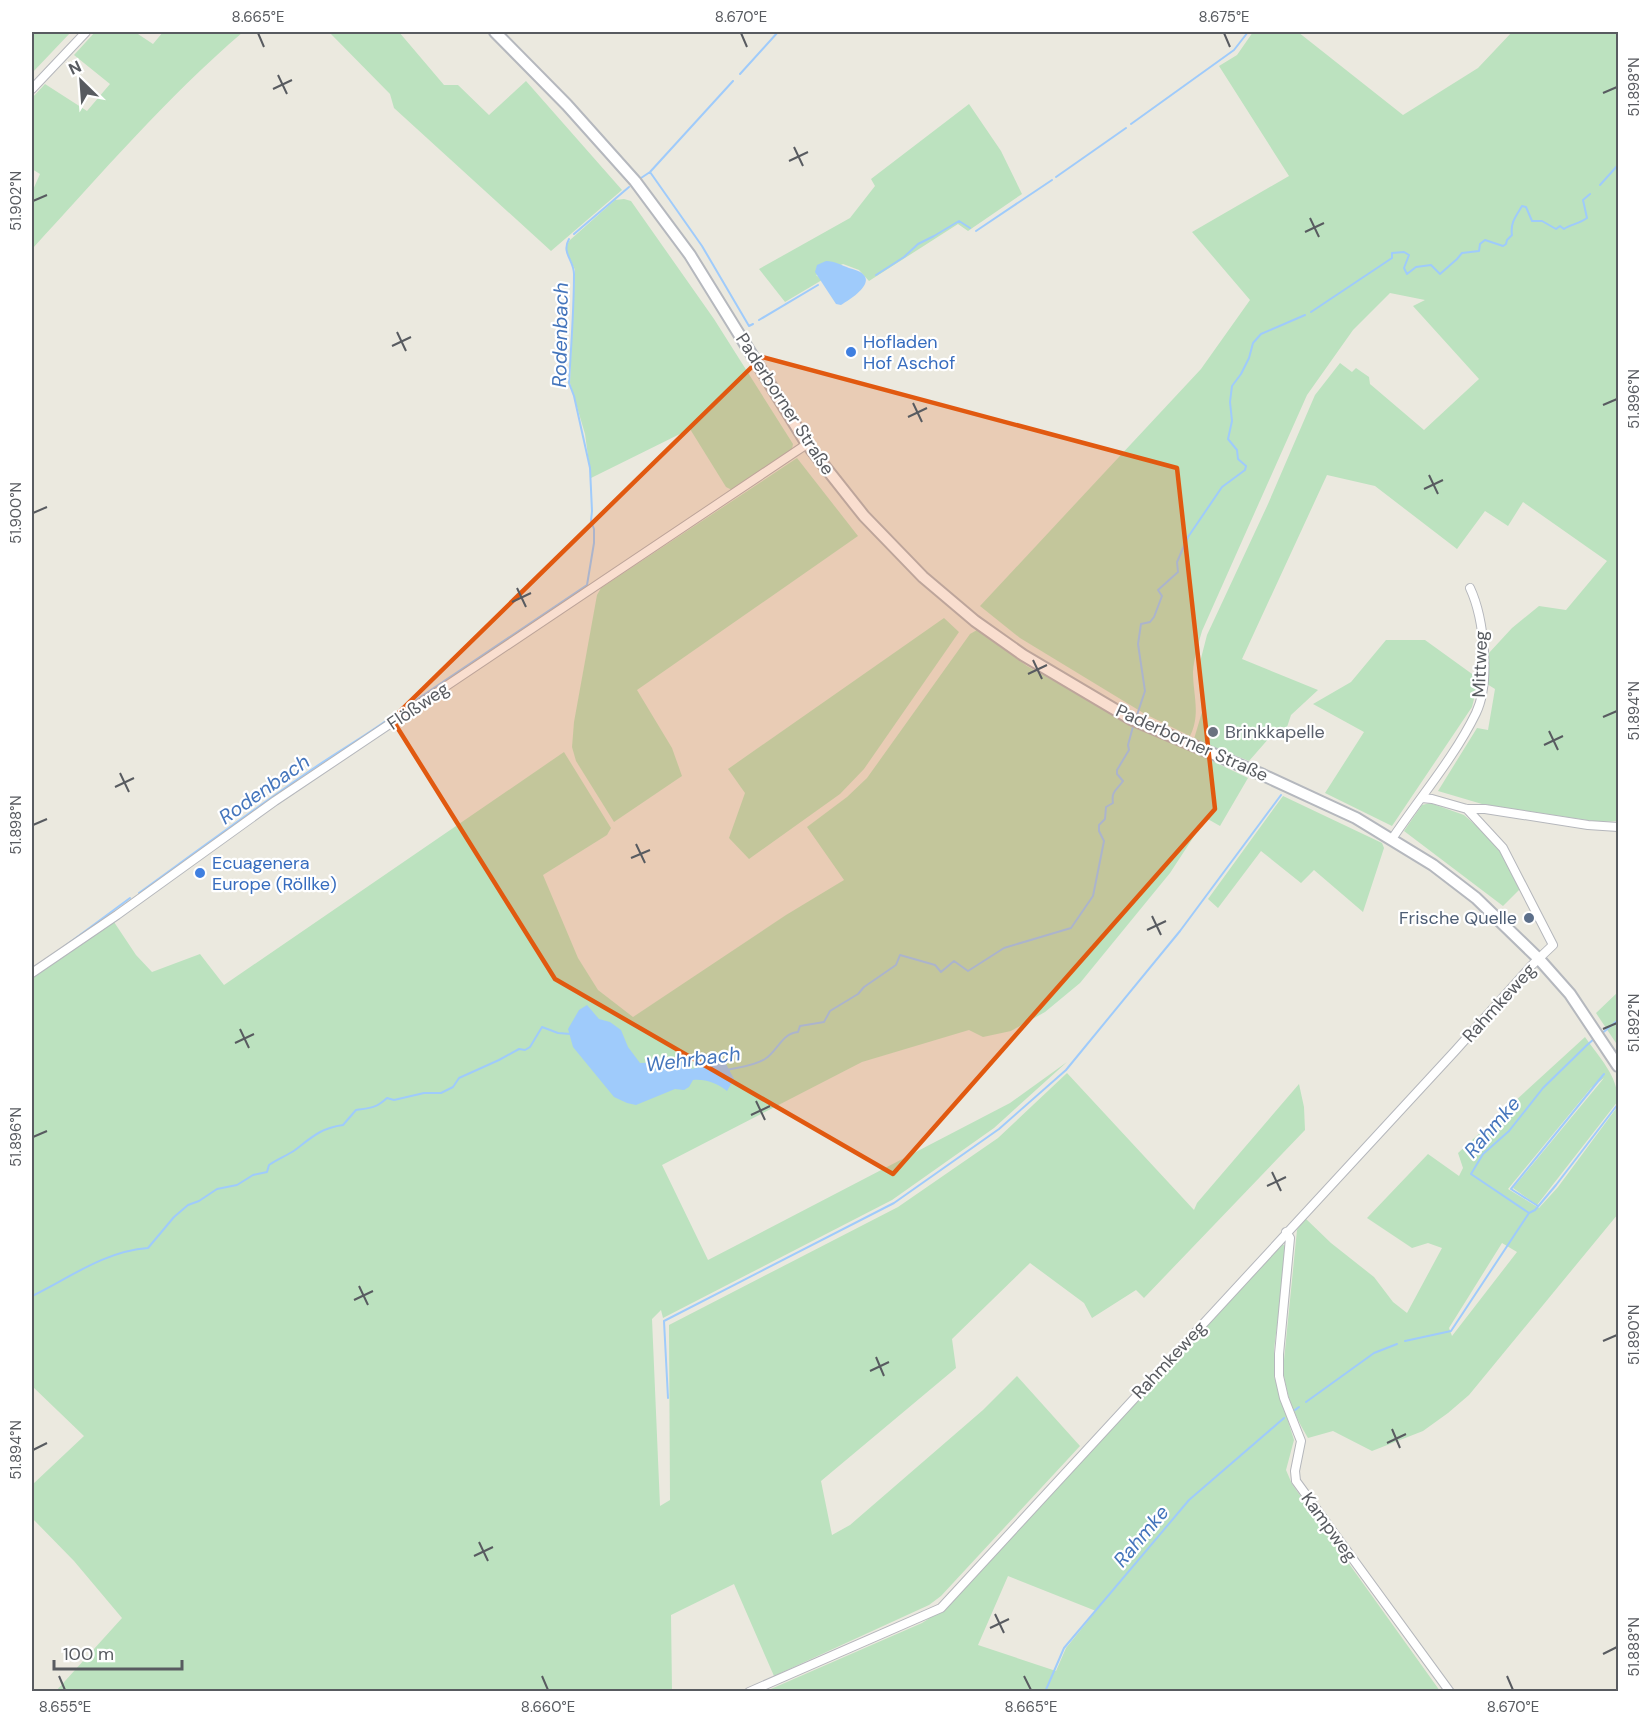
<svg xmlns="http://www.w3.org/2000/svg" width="1650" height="1723" font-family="'DM Sans',sans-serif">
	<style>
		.green { fill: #bce2bf; fill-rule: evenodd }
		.water { fill: #9fcbfb }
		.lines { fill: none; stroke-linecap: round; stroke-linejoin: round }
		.stream { stroke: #9fcbfb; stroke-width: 2 }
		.street-casing { stroke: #b5b7bc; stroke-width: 10 }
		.secondary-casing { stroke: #b5b8be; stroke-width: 14 }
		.street { stroke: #fff; stroke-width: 8 }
		.secondary { stroke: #fff; stroke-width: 10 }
		.marked { fill: #e15910; fill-opacity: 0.2; stroke: #e15910; stroke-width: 4.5; stroke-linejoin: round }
		.ticks { fill: none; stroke: #585b60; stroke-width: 2 }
		.shop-dot { fill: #3f7fe0; stroke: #fff; stroke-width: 2 }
		.worship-dot { fill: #6b7280; stroke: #fff; stroke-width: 2 }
		.service-dot { fill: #5c6f8a; stroke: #fff; stroke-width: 2 }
		.labels { text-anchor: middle; stroke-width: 4.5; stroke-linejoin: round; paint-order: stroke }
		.shop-label { font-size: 18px; fill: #366cbe; stroke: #fff; text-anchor: start }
		.street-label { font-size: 18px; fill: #585b60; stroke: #fff }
		.worship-label { font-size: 18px; fill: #5b616d; stroke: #fff; text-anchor: start }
		.service-label { font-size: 18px; fill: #4e5e75; stroke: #fff; text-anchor: end }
		.water-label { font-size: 20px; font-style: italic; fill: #4475bc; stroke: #fff }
		.neatline { fill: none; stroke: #585b60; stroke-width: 2 }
		.ticks-label { font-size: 15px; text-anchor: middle; fill: #585b60 }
	</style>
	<rect width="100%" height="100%" fill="#ebe9df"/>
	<path class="green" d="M32,32H71L32,73Z
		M95,32H135L153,44L163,32H243C167,97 101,174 33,248L32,247V192L40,174L32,169V98L45,84L87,111L110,84L74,55Z
		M329,32H399L444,85H458L489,115L526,81L622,190L551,251L394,108L390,94Z
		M1253,32H1298L1403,115L1478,68L1512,32H1618V821L1600,822L1482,804L1438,791L1477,728L1488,730L1495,689L1487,684L1488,654L1512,628L1539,606L1566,610L1607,561L1523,502L1508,526L1485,511L1457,549L1375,486L1327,475L1242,659L1318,690L1291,715L1287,727L1278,728L1249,761L1194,739L1202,712L1198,670L1207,635L1268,504L1315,395L1340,363L1352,372L1356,368L1369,377L1370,384L1424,430L1479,379L1413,306L1425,300L1390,293L1353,330L1307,395L1202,631C1198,645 1194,658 1193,672C1193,695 1201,714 1190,736L1145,714L1020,638L980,606L1201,369L1250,300L1192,232L1289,176L1219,66L1237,55Z
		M969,104L1001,151L1022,194L968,231L958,224L869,281L859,270L843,264L816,275L822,280L785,302L759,269L850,218L875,186L871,179Z
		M624,199L631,201L714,319L793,444L792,449L732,490L726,487L690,429L591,478L585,434L570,383L575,270L567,252L566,246L570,240L615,200Z
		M797,458L858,536L637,690L672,748L682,776L614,822L576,761L572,747L574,722L597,595L601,588Z
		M944,618L959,632L864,769L840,794L749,859L729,838L745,793L728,769Z
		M977,630L1027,666L1116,715L1248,778L1220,826L1206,818L1170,873L1080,983L1045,1012L1011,1031L983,1037L969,1030L862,1062L662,1165L708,1260L1010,1103L1067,1062L994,1128L892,1200L663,1318L661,1310L652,1319L660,1506L670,1500L669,1325L898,1207L998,1138L1067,1073L1194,1210L1197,1203L1299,1084L1304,1107L1305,1130L1144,1298L1136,1290L1092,1318L1084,1303L1030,1263L952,1339L956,1368L821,1481L832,1535L850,1525L983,1410L1017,1376L1080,1446L941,1596L929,1605L774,1676L734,1584L671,1615L672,1691H56L122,1618L74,1561L32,1518V1485L84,1436L32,1386V978L114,922L136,955L152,972L200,954L224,985L564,752L611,828L607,835L543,875L578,958L598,990L633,1017L786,915L844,880L807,827L847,797L867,778L970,634Z
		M1386,640H1425L1479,679L1472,707L1392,826L1325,793L1364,732L1313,704L1351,682Z
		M1283,796L1382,843L1384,848L1363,912L1314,870L1301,883L1261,851L1218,908L1208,899Z
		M1430,803L1464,815L1490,838L1500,849L1520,889L1503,906L1404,831L1422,805Z
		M1618,992V1046L1596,1013Z
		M1585,1037C1599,1057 1618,1076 1618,1101L1537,1205L1513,1188L1604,1078L1591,1088L1508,1189L1539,1208L1558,1187L1618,1106V1214L1469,1395L1448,1413L1423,1431L1372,1451L1333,1431L1308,1438C1294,1414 1287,1398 1283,1370L1297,1230L1305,1218L1331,1243L1374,1277L1393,1302L1407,1313L1442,1248L1428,1243L1412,1248L1367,1218L1428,1154L1459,1176L1463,1168L1458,1153ZM1502,1243L1517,1252L1452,1336L1449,1328Z
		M1282,1244L1287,1247L1274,1349V1376L1294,1440L1286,1470L1292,1484L1440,1691L764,1692L922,1623L942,1610ZM1008,1576L1096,1611L1066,1648L1056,1671L978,1645Z"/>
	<path class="water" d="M826,261C835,261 841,265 849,268C883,276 858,295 841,305L836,304L815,272L817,265Z
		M587,1005L599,1019L610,1022L621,1030L628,1047L640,1063L685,1061L692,1069L725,1062L734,1079L727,1091C716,1083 707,1079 693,1080L689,1087L684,1090L675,1089L636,1105L627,1103L614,1097L573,1047L568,1029L579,1010Z"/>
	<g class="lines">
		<path class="stream" d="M740,74L778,32
			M1131,124L1234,50L1248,32
			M650,172L702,246L749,326L753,324
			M1056,177L1126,128
			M641,178L650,172L733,81
			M1600,185L1618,165
			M976,231L1052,180
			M574,234L629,187
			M876,275L904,257L918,244L934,236L959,221L970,228
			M1311,312L1392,258V253L1404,252L1409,255L1404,268L1407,274L1416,267L1431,265L1440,274L1457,259L1462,253L1479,251L1480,244L1485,240L1503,246L1506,244L1507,240L1512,235C1510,223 1516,216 1522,206L1526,207L1532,221H1542L1556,229L1560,226L1564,229C1571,224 1579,224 1587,218L1583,200L1590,194
			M759,320L818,285
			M416,700L587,585L594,543V529L591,521L592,511L590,468L574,396L569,383C571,347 574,310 574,274C574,260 561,253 569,239
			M1136,718L1145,691L1138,644L1141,624L1150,622L1154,617L1162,596L1158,590L1178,572L1177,562L1188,537L1222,487L1245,470L1246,466L1238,459L1237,450L1228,439L1232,421L1230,402L1232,386L1241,374L1249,358L1253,343L1261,334L1305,315
			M139,893C197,851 255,808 314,768C345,747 377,729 405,707
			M65,946L130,898
			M1600,1035L1618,1020
			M727,1070C740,1067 753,1066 765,1059C777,1052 782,1033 798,1032L800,1026L824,1022L830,1011L858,994L864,987L896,965L900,955L935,965L941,972L954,961L968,971L1004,948L1071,928L1093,896L1104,841L1099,831V825L1105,819L1106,807L1113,803C1111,791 1117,790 1123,781L1117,774V770L1129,750L1128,745L1134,723
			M1538,1206L1511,1189L1604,1074
			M1529,1213L1535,1210L1556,1185L1618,1104
			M32,1296C69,1278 105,1251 148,1248L174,1217L188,1205L199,1201L217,1189L237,1185L253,1175L267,1172L269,1165C278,1159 288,1155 295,1150C312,1137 321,1128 343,1125L356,1110C371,1108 376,1108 387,1098L394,1100L424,1093H441L453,1087L459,1078L499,1060L519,1049L525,1050L530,1047L542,1027L558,1033L571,1034
			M1405,1341L1451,1331L1529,1213L1471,1174L1483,1154L1509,1131L1543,1088L1586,1046L1595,1038
			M668,1398L664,1321L894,1203L999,1129L1066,1070L1180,931L1281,795
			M1306,1402L1374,1353L1397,1344
			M1295,1410L1299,1407
			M1045,1692L1064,1648L1189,1500L1284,1418"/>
		<defs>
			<path id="street" d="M32,89L86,32
				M1422,798L1432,799L1467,809H1485L1588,825L1618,827
				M1392,839C1420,797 1454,758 1476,713C1491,682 1484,618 1470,588
				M32,973L117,915L275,801L807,444
				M1286,1232L1290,1238L1279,1354V1376L1284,1398L1301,1441L1295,1471L1296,1481L1450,1692
				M749,1692L941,1608L1455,1051L1532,965L1553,945L1503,848L1467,809"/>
			<path id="secondary" d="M495,32L567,105L635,181L690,255L807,444L864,516L923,577L975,621L1023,655L1131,719L1263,775L1356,818L1433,865L1476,898L1539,959L1570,994L1618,1066"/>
		</defs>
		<use href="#street" class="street-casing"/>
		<use href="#secondary" class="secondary-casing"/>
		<use href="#street" class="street"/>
		<use href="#secondary" class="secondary"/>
	</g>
	<path class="marked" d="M762,357L1177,468L1215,809L893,1174L555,979L392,719Z"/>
	<path class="ticks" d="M258,33L264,47M741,33L747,47M1224,33L1230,47M278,75L287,94M273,89L292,80M1603,93L1617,87M794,147L803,166M789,161L808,152M33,201L47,195M1310,218L1319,237M1305,232L1324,223M397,332L406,351M392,346L411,337M913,403L922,422M1603,405L1617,399M908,417L927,408M1429,475L1438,494M1424,489L1443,480M33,513L47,507M517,588L526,607M512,602L531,593M1033,660L1042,679M1028,674L1047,665M1603,717L1617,711M1549,731L1558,750M1544,745L1563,736M120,773L129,792M115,787L134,778M33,825L47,819M636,844L645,863M631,858L650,850M1152,916L1161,935M1147,930L1166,921M240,1029L249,1048M1603,1029L1617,1023M235,1043L254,1034M756,1101L765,1120M751,1115L770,1106M33,1137L47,1131M1272,1172L1281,1191M1267,1186L1286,1177M359,1286L368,1305M354,1300L373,1291M1603,1341L1617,1335M876,1357L884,1376M870,1371L889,1362M1392,1429L1400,1448M1387,1443L1406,1434M33,1450L47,1443M479,1542L488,1561M474,1556L493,1547M995,1614L1004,1633M990,1628L1009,1619M1603,1654L1617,1647M59,1676L65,1690M542,1676L548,1690M1024,1676L1031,1690M1507,1676L1513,1690"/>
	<g class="shop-dot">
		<circle cx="851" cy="352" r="6"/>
		<circle cx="200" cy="873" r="6"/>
	</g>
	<circle class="worship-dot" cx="1213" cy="732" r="6"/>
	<circle class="service-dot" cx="1529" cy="918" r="6"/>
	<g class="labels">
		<g class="shop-label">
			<text x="863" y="348">Hofladen<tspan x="863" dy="21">Hof Aschof</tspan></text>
			<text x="212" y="869">Ecuagenera<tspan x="212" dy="21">Europe (Röllke)</tspan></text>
		</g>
		<g class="street-label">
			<text transform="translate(785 404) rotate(57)" y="6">Paderborner Straße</text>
			<text transform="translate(1480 664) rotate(-88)" y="6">Mittweg</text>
			<text transform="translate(418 706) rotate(-34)" y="6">Flößweg</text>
			<text transform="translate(1192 743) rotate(24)" y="6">Paderborner Straße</text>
			<text transform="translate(1499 1003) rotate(-48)" y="6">Rahmkeweg</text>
			<text transform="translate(1169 1360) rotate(-47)" y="6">Rahmkeweg</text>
			<text transform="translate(1329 1527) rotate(54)" y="6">Kampweg</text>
		</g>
		<g class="worship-label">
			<text x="1225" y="738">Brinkkapelle</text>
		</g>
		<g class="service-label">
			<text x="1517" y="924">Frische Quelle</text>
		</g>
		<g class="water-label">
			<text transform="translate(560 335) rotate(-89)" y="7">Rodenbach</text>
			<text transform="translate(264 789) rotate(-35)" y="7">Rodenbach</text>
			<text transform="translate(693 1059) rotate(-7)" y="7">Wehrbach</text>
			<text transform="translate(1492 1127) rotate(-49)" y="7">Rahmke</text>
			<text transform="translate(1141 1536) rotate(-50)" y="7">Rahmke</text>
		</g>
	</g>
	<rect width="1650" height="1723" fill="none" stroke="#ffffff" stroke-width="66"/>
	<g transform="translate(81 81) rotate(335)" stroke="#ffffff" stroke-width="4.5" paint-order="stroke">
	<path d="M0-4.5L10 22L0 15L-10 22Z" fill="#585b60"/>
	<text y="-9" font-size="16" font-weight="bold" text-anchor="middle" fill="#585b60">N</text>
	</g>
	<path d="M54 1660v9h128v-9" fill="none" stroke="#585b60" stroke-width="3"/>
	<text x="63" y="1660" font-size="18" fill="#585b60" stroke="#ffffff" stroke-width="4.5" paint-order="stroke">100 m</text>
	<rect x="33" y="33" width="1584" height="1657" class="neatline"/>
	<g class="ticks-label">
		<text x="258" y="22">8.665°E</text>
		<text x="741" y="22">8.670°E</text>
		<text x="1224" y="22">8.675°E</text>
		<text transform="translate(1634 87) rotate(-90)" y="5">51.898°N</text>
		<text transform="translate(16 201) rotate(-90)" y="5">51.902°N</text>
		<text transform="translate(1634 399) rotate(-90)" y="5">51.896°N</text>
		<text transform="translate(16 513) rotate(-90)" y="5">51.900°N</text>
		<text transform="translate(1634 711) rotate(-90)" y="5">51.894°N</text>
		<text transform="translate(16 825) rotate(-90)" y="5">51.898°N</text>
		<text transform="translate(1634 1023) rotate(-90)" y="5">51.892°N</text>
		<text transform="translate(16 1137) rotate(-90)" y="5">51.896°N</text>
		<text transform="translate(1634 1335) rotate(-90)" y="5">51.890°N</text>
		<text transform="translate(16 1450) rotate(-90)" y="5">51.894°N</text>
		<text transform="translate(1634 1647) rotate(-90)" y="5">51.888°N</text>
		<text x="65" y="1712">8.655°E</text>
		<text x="548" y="1712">8.660°E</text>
		<text x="1031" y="1712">8.665°E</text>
		<text x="1513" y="1712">8.670°E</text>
	</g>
</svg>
